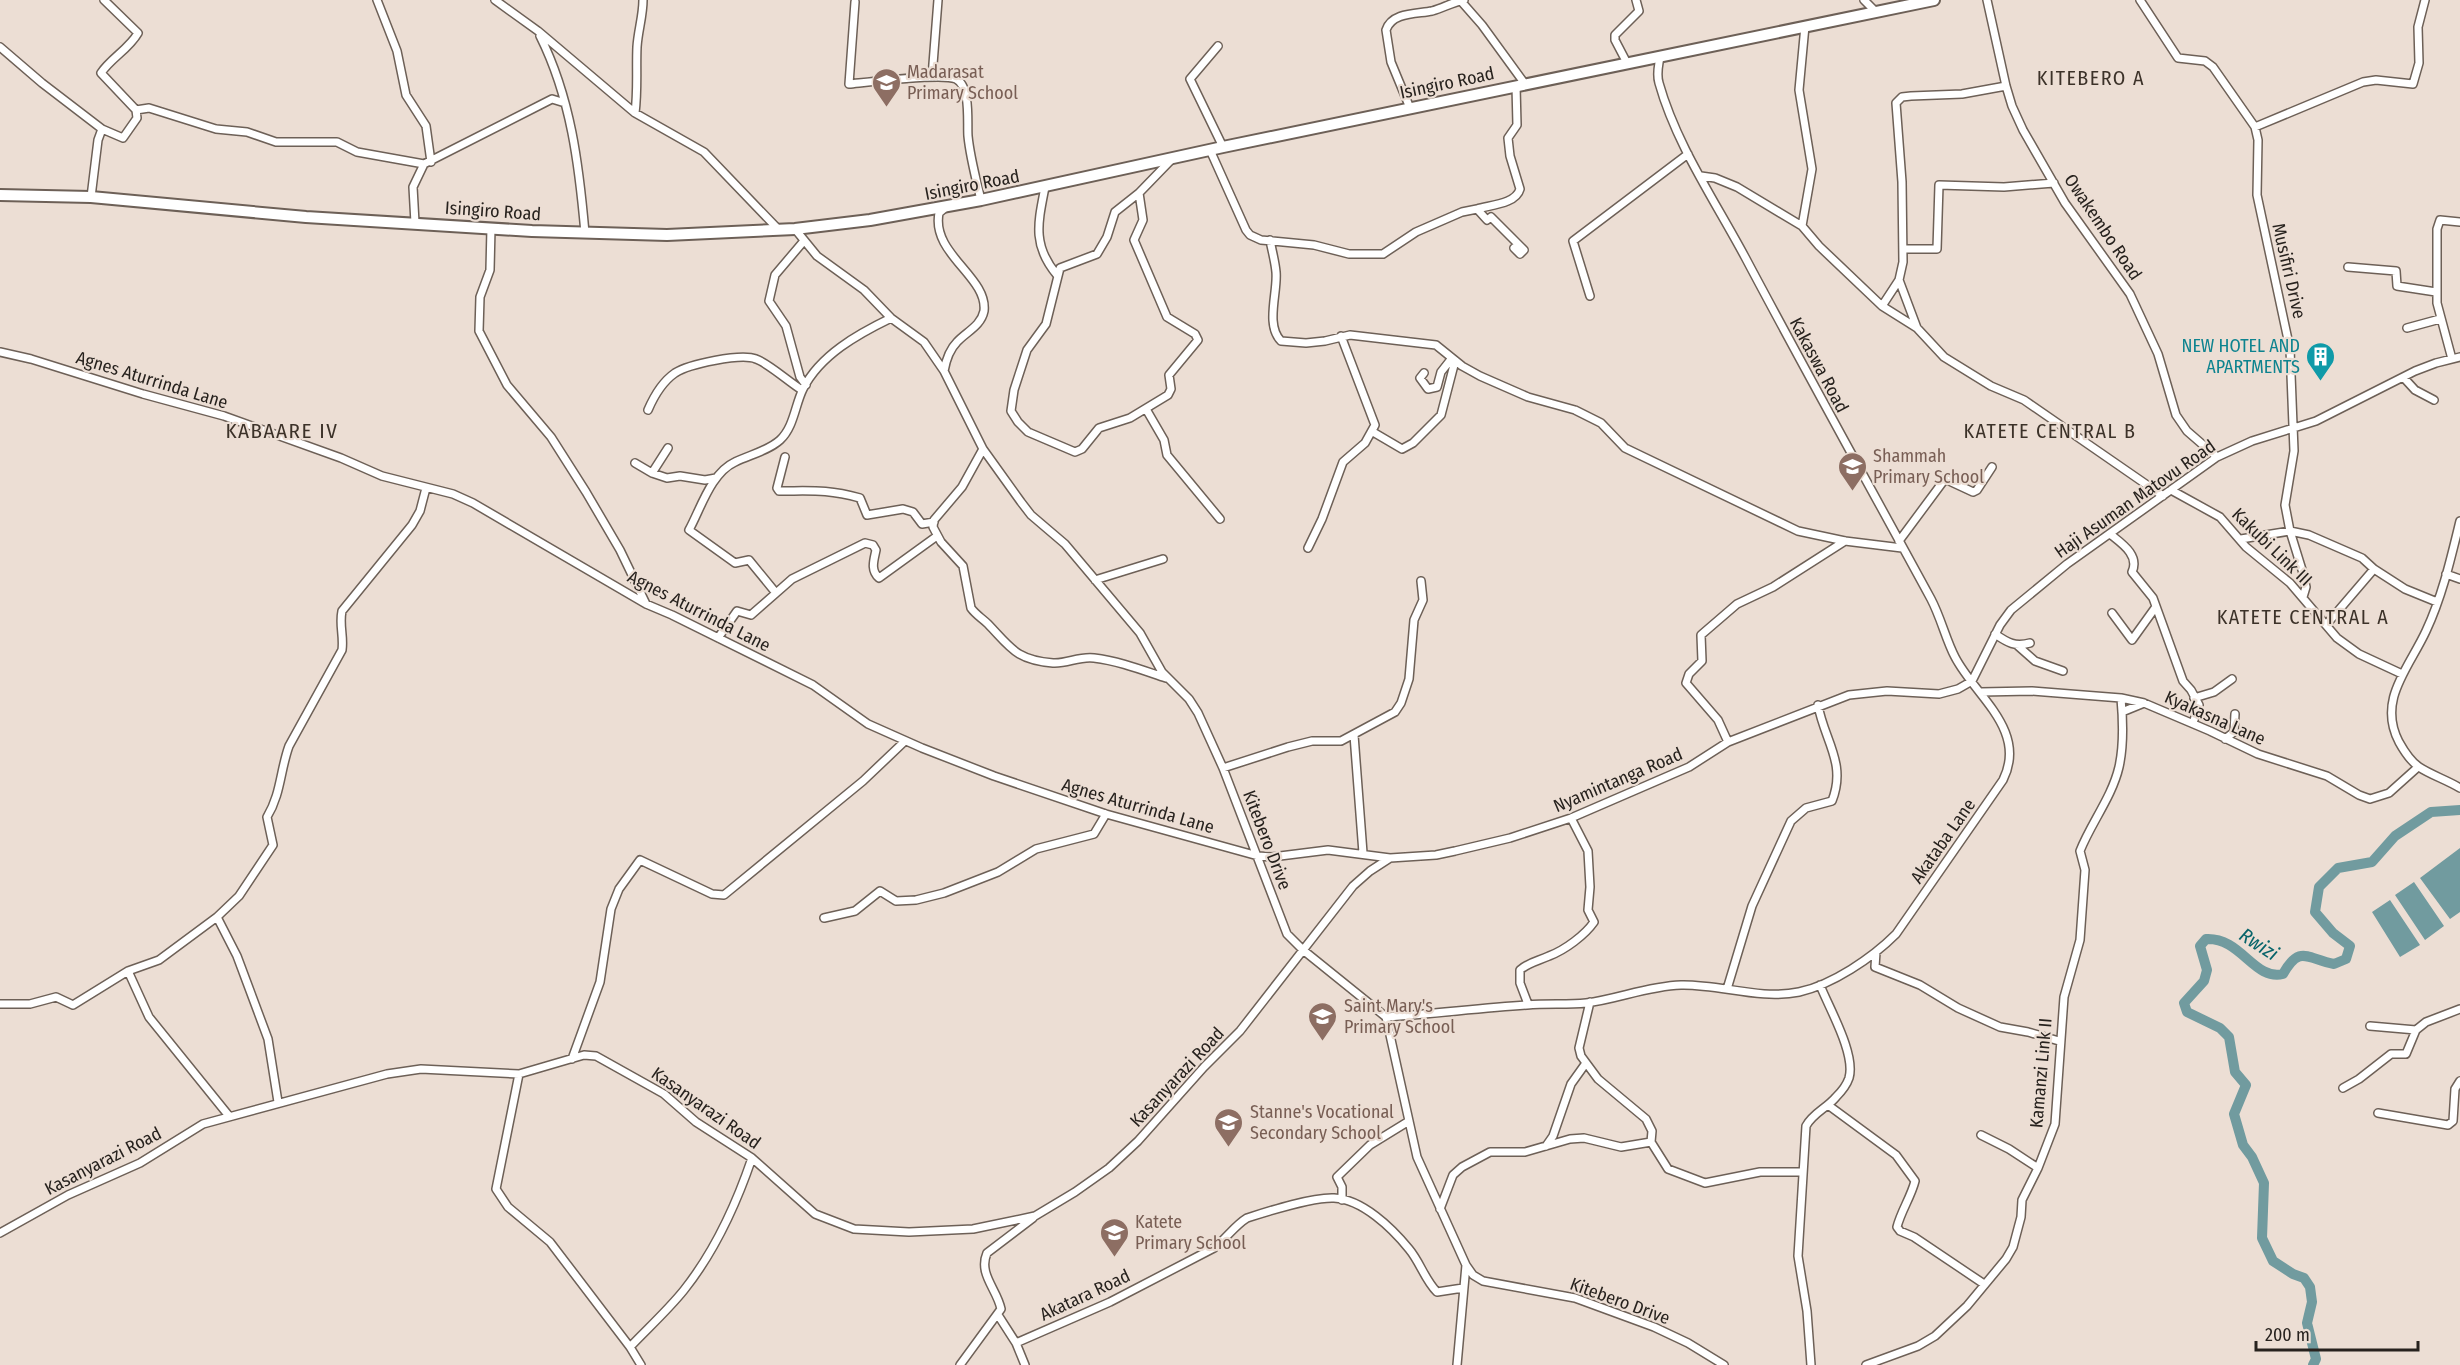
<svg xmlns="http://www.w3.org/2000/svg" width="2460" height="1365" font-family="'Fira Sans Condensed',sans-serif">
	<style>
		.water { fill: #719b9f }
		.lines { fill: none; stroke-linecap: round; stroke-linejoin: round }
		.river { stroke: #719b9f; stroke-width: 10 }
		.street-casing { stroke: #6d6057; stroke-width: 10 }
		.primary-casing { stroke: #6d6057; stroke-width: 14 }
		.street { stroke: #fff; stroke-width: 7 }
		.primary { stroke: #fff; stroke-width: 10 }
		.labels { text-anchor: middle; stroke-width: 4.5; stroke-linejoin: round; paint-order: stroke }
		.education-label { font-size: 18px; fill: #785e54; stroke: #ecded4; text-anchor: start }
		.street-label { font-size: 18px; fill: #27221e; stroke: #ecded4 }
		.culture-label { font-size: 18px; fill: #0d838f; stroke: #ecded4; text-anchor: end }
		.neighbourhood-label { font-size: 20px; letter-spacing: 1.5px; fill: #3c3229; stroke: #ecded4 }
		.water-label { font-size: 20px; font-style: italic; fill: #07646a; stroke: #ecded4 }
		.quarter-label { font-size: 21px; letter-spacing: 1.5px; fill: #3c3229; stroke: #ecded4 }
	</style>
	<rect width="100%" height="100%" fill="#ecded4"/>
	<path class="water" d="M2460,848V912L2450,919L2420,878Z
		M2414,882L2444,926L2425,940L2395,895Z
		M2390,900L2420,945L2400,957L2372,912Z"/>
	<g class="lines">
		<path class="river" d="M2313,1365L2316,1359L2307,1323L2312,1302L2310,1287L2304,1278L2293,1274L2273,1261L2262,1238L2264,1183L2252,1157L2243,1145L2234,1114L2246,1085L2235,1072L2229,1037L2220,1028L2187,1012L2184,1003L2204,981L2207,970L2200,946L2206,939C2241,937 2254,981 2283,974C2300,944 2307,959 2334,964L2346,959L2350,946L2333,933L2315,912L2319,887L2338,868L2372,862L2395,836L2431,812L2460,810"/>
		<defs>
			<path id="street" d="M377,0L397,51L406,95L426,126L431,162
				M495,0L538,31L635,113L704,152L778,229
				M1460,0L1482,25L1525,84
				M1864,0L1876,12
				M1987,0L2006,86L2012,106L2023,130L2065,203L2130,294L2158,354L2176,415L2187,431L2217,457
				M2140,0L2178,58L2205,61L2213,67L2255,127L2258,140L2257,195L2290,349L2294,451L2285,505L2290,531L2303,573L2306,587L2303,597
				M855,2L849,84C869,82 942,73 956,79C971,86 967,123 968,136C970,157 976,179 981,200
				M540,36C571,98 579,165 585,233
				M1218,46L1190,79L1223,147
				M0,47L42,83L102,129L98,140L91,197
				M1627,63L1615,40V35L1639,11L1636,0
				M932,77L938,0
				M1410,108L1391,62L1386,30C1392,12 1417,14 1432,11C1443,8 1453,2 1464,0
				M136,110L149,108L216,129L247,132L276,142H337L357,152L424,164
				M635,113C638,90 636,69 637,47C638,31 643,16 643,0
				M2255,127L2363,82L2376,80L2413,84L2419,63L2418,27L2425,0
				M102,129L123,138L137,118L136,110L101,73C111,58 129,49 138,33L104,0
				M1210,150L1246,230L1250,235L1261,240L1314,245L1349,254H1383L1416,232L1462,212L1477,209L1487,220L1491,217L1524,250L1520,254L1514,248
				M1701,176L1715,178L1737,187L1802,226L1819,246L1882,306L1917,328L1944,357L1991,386L2024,400L2163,496
				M1045,187C1038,223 1032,245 1057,275
				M1139,193L1115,212L1107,237L1097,254L1060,268L1046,324L1027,350L1014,390L1011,411L1018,422L1028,432L1075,452L1082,449L1099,428L1130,418L1168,395L1171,389L1169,375L1198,340L1195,334L1167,317L1134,240L1143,220L1139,193L1171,160
				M946,207L939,213C931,254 988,277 984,311C981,326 966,332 957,342C949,350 946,360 944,371L983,449L1021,502L1031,515L1065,544L1140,633L1162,672L1189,699L1198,713L1223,768L1287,934L1303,950L1386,1017L1417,1157L1466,1265L1473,1275L1483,1281L1575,1298L1654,1327L1688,1343L1724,1365
				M1477,209C1490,205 1516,204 1520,189L1510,156L1508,138L1517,125L1516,86
				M415,223L413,187L424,164L552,99L565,103
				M1802,226L1812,169L1799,90L1805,26
				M491,228L490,270L480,297L479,331L507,385L551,437L586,492L620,550L646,604
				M795,229L817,256L864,290L891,318L924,342L944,371
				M1270,240C1272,251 1275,261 1276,272C1278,292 1265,325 1281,341L1306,343L1325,341L1350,335L1436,345L1462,366L1480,376L1528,397L1575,410L1601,423L1625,448L1798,531L1845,541L1902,548
				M803,242L775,275L769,301L786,326L800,377L806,385
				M1903,249H1937L1939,185L2004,187L2054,183
				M2348,267L2396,271L2397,286L2436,292
				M1899,280L1917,328
				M1590,296L1573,241L1688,154
				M1882,306L1899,280L1903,262L1902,182L1896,103L1902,97L1911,96L1962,94L2006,86
				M2407,328L2440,319
				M0,352L31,359L143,394L224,416L341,458L382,476L453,494L473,503L646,604L672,615L813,685L868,724L922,748L994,776L1106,814L1258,856L1272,857L1328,850L1390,858
				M2452,359L2437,303V229L2440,220L2460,222
				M1424,373L1420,378L1428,389L1437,387L1441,372L1452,358
				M2404,378L2415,390L2434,400
				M1146,409L1164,440L1167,455L1220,519
				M648,410C654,396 662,382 675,373C689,364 741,353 756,359C768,363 789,382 802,390
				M1373,432L1402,449L1413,443L1441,415L1455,361
				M983,449L962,487L934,520L933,527L941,542L963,566L971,608C976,615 982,618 988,624C1011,648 1016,660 1053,663C1067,664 1079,656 1094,658C1119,661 1142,670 1166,678
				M785,457L777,488L779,491C812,491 827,489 860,498L867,515L903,509L913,512L922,524L934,522
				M635,463L652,473L667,478L680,476L705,480L716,478
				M652,473L668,448
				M2171,490L2220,517L2246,547L2290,583L2337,638L2359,654L2402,674
				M2460,521C2451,558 2442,597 2426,631C2409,668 2377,700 2399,742C2404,751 2410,761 2419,767C2431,775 2447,780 2460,788
				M2110,534C2121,543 2140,555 2132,572L2153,598L2183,681L2191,690L2199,705L2193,723
				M2241,539L2290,531L2309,535L2362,558L2374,569
				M1899,541L1945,479L1973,492L1977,490L1992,467
				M1308,548L1322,519L1343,462L1365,443L1375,425L1341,336
				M2446,574L2460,579
				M1095,580L1163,559
				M776,593L749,560L735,563L689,530C701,508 711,473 735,462C749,455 768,451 780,440C794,427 795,405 803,389C820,355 858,334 891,318
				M2112,613L2132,640L2155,608
				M2326,625L2374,569L2405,589L2437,602
				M1995,634C2008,643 2015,647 2030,643
				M718,638L737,611L751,615L792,579L865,543L873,545L876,550C874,560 870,570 879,578L937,536
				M2018,646L2035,661L2063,671
				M1981,692L2032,691L2121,698L2144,703L2210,731L2258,754L2327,776L2359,795L2370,799L2389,793L2418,767
				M2194,698L2214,692L2232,679
				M2122,712L2144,703
				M1354,735L1363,853
				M2225,739L2234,732L2235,714
				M1728,742L1718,720L1686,683L1689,674L1702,661L1701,635L1737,604L1773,587L1845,541
				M1223,768L1288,747L1312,741H1341L1395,712L1401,703L1409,679L1414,620L1423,600L1421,581
				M217,917L237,956L268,1039L278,1102
				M824,918L855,911L880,891L896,901L916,900L944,893L998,872L1036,849L1094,834L1106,814
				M1876,952L1875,967L1920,985L1958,1008L2000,1027L2028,1032L2059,1041
				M128,971L149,1017L229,1116
				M1727,989L1752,906L1791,821L1806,808L1832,801C1847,763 1824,740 1818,705
				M1590,1002L1579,1048L1581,1056L1598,1079L1646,1119L1652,1131L1651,1142L1668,1169L1705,1183L1760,1172H1802
				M0,1004H30L56,997L73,1005L128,971L159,960L217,917L239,896L273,845L267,817C281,794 280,771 289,746L342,650C344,636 339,625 342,611L412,525L420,511L426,488
				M1528,1004L1520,983V970C1529,962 1538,961 1549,956C1565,950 1585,935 1594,922L1588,910L1590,887L1588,851L1571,818
				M1386,1017C1433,1014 1480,1008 1527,1005C1547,1003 1567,1005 1586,1003C1618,999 1648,986 1681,985C1720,984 1759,1000 1799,992C1832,985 1872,958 1896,934L2003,780C2028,730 1975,696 1955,657C1946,640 1941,618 1931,599C1869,485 1806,372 1745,257C1715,201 1676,144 1659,83C1656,73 1659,65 1660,56
				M2370,1026L2416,1030
				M572,1059L600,982L611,909L619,889L640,860L712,894L724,895L863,781L905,741
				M519,1074L496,1189L508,1207L550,1242L630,1347L641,1365
				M2343,1088L2359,1079L2391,1054H2406L2416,1030L2426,1022L2460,1009
				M1828,1105L1896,1155L1915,1181C1911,1197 1901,1211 1897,1227L1900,1231L1914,1237L1984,1284
				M2378,1113L2448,1125L2453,1121L2455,1089L2460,1081
				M1981,1135L2009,1149L2038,1168
				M1546,1146L1553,1136L1571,1084L1586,1063
				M1342,1200V1187L1337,1177L1370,1145L1409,1121
				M1440,1209L1453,1175L1462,1167L1490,1152H1525L1570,1139L1584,1138L1621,1147L1651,1142
				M0,1233L68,1195L140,1163L203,1124L387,1074L421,1069L519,1074L584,1055L596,1056L664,1094L696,1122L752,1158L815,1214L854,1229L909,1232L973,1229L1035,1216L1075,1192L1109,1168L1138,1141L1204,1067L1240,1031L1353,886L1370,871L1390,858L1436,855L1455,851L1510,838L1571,818L1689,767L1728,742L1849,695L1887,691L1939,694L1958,689L1972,681L2000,625L2011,610L2067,564L2217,457L2252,441L2316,421L2415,371L2436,363L2460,357
				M998,1315L1016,1343L1025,1365
				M1016,1343L1110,1302L1214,1248C1226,1239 1234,1226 1247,1218C1269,1211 1312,1197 1334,1198C1362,1199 1392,1228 1409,1249C1420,1262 1425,1280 1437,1292L1463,1288
				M630,1347C648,1328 668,1310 684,1290C715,1251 736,1205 752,1158
				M960,1365L1001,1309C997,1289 978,1274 987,1253L1033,1218
				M1457,1365L1466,1265
				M1811,1365L1807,1311L1798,1256L1806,1126C1813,1113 1827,1108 1836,1097C1841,1092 1847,1084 1849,1078C1856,1054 1829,1008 1820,985
				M1866,1365L1918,1346L1935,1336L1967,1306L2006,1259L2013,1247L2021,1217L2022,1200L2038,1168L2055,1124L2064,997L2080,940L2085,870L2080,851C2091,823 2112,797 2119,767C2124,745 2123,720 2121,698"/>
			<path id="primary" d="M0,195L91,197L306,217L532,231L667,235L795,229L870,220L981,200L1223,147L1934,0"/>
		</defs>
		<use href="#street" class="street-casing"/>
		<use href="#primary" class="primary-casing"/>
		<use href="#street" class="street"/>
		<use href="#primary" class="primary"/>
	</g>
	<defs>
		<symbol id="school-pin" viewBox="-11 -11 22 30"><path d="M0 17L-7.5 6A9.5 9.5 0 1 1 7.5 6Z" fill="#8d6e63" stroke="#ecded4"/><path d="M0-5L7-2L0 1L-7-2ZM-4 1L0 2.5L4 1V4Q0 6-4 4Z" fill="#fff"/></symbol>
		<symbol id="building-pin" viewBox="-11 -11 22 30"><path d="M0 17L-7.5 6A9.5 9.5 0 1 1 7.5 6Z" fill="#0f9aa8" stroke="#ecded4"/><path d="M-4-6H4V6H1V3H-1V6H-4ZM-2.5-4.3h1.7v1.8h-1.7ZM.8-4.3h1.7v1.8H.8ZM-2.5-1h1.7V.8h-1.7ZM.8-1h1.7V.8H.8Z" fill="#fff"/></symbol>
	</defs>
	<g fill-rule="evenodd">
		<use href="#school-pin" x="870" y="66" width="33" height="45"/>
		<use href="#building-pin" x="2304" y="340" width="33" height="45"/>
		<use href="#school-pin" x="1836" y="450" width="33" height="45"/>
		<use href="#school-pin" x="1306" y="1000" width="33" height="45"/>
		<use href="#school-pin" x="1212" y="1106" width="33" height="45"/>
		<use href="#school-pin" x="1098" y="1216" width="33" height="45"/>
	</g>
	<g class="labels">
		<g class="education-label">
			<text x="907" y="78">Madarasat<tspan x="907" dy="21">Primary School</tspan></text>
			<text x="1873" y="462">Shammah<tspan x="1873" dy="21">Primary School</tspan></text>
			<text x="1344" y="1012">Saint Mary's<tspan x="1344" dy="21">Primary School</tspan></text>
			<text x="1250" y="1118">Stanne's Vocational<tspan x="1250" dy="21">Secondary School</tspan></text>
			<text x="1135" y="1228">Katete<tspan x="1135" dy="21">Primary School</tspan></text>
		</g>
		<g class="street-label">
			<text transform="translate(1447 83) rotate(-12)" y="6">Isingiro Road</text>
			<text transform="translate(972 185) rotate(-11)" y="6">Isingiro Road</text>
			<text transform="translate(493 211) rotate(4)" y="6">Isingiro Road</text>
			<text transform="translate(2103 227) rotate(56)" y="6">Owakembo Road</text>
			<text transform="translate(2289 271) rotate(77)" y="6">Musifiri Drive</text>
			<text transform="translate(1819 365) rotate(62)" y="6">Kakaswa Road</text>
			<text transform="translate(152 380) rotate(17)" y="6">Agnes Aturrinda Lane</text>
			<text transform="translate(2135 499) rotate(-35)" y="6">Haji Asuman Matovu Road</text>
			<text transform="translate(2272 547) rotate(44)" y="6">Kakubi Link III</text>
			<text transform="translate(699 611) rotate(27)" y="6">Agnes Aturrinda Lane</text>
			<text transform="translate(2215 718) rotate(24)" y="6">Kyakasna Lane</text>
			<text transform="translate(1618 780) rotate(-23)" y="6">Nyamintanga Road</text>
			<text transform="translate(1138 806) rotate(16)" y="6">Agnes Aturrinda Lane</text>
			<text transform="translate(1267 840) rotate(69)" y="6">Kitebero Drive</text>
			<text transform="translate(1943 841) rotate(-55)" y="6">Akataba Lane</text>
			<text transform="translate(2041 1073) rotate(-85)" y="6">Kamanzi Link II</text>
			<text transform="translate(1177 1077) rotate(-47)" y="6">Kasanyarazi Road</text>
			<text transform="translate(706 1108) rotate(35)" y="6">Kasanyarazi Road</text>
			<text transform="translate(103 1161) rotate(-27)" y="6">Kasanyarazi Road</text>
			<text transform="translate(1085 1295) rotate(-25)" y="6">Akatara Road</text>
			<text transform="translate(1620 1301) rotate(20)" y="6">Kitebero Drive</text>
		</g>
		<g class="culture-label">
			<text x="2300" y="352">NEW HOTEL AND<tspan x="2300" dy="21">APARTMENTS</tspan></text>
		</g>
		<g class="neighbourhood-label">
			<text x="2091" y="85">KITEBERO A</text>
			<text x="2050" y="438">KATETE CENTRAL B</text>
			<text x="2303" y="624">KATETE CENTRAL A</text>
		</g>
		<g class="water-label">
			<text transform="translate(2259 944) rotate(33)" y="7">Rwizi</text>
		</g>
		<g class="quarter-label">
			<text x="282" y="438">KABAARE IV</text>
		</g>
	</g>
	<path d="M2256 1341v9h162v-9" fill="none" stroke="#27221e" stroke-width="3"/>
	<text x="2265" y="1341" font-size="18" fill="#27221e" stroke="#ecded4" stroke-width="4.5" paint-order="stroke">200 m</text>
</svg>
